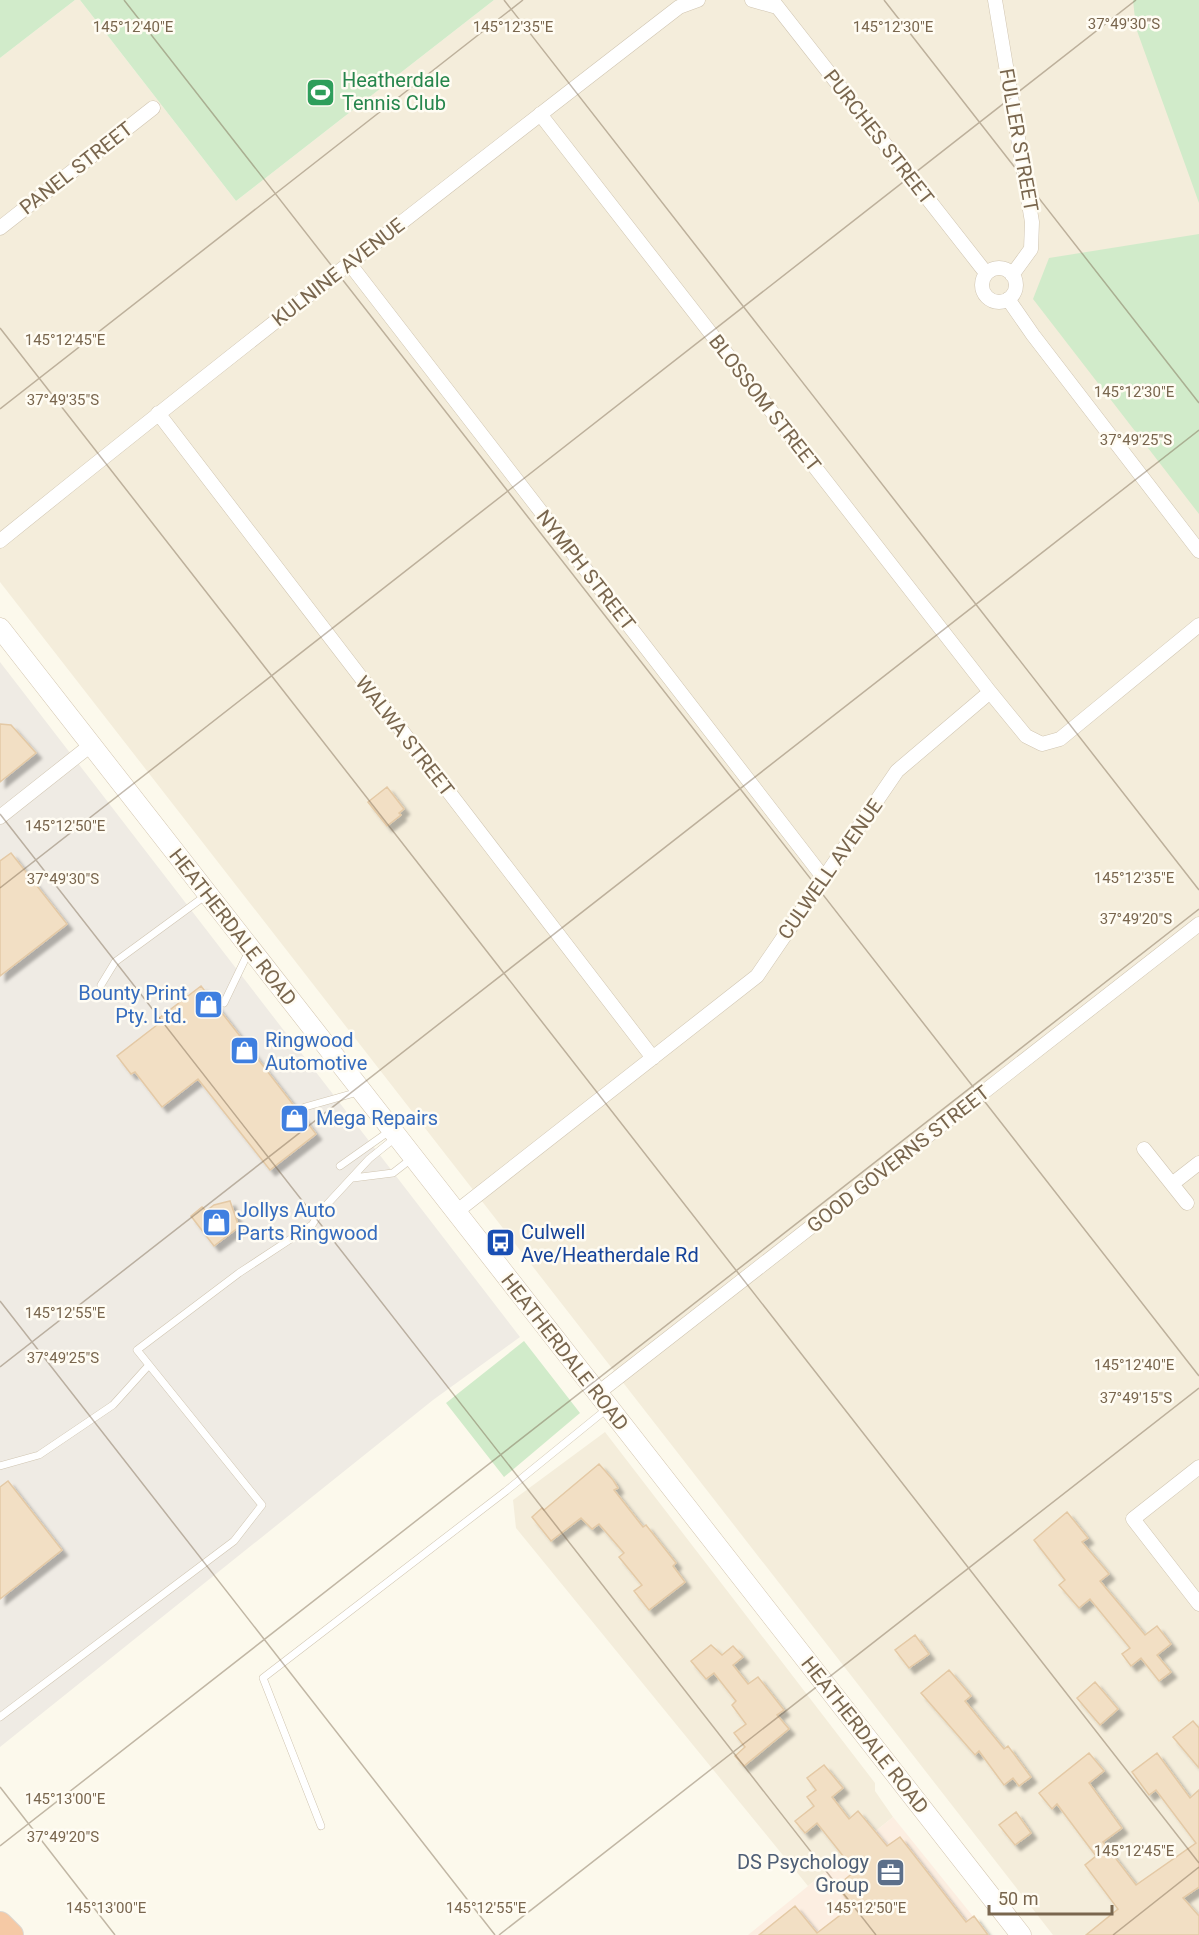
<svg xmlns="http://www.w3.org/2000/svg" width="1199" height="1935" font-family="Roboto,sans-serif">
	<style>
		.residential { fill: #f4eddb }
		.commercial { fill: #fceee1 }
		.industrial { fill: #efebe4 }
		.green { fill: #d1ebca }
		.building { fill: #f2dfc4; stroke: #e4c9a5; stroke-width: 1.5; filter: url(#shadow) }
		.lines { fill: none; stroke-linecap: round; stroke-linejoin: round }
		.service-casing { stroke: #d0c5b1; stroke-width: 8 }
		.minor-casing { stroke: #d0c5b1; stroke-width: 15 }
		.secondary-casing { stroke: #d3c5af; stroke-width: 21 }
		.motorway-casing { stroke: #dcd7d1; stroke-width: 26 }
		.service { stroke: #fff; stroke-width: 7 }
		.minor { stroke: #fff; stroke-width: 14 }
		.secondary { stroke: #fff; stroke-width: 20 }
		.motorway { stroke: #f5c9a5; stroke-width: 24 }
		.ticks { fill: none; stroke: #79664e; stroke-width: 1.5; stroke-opacity: 0.45 }
		.labels { text-anchor: middle; stroke-width: 5; stroke-linejoin: round; paint-order: stroke }
		.leisure-label { font-size: 20px; fill: #27864d; stroke: #fffcf3; text-anchor: start }
		.street-label { font-size: 20px; fill: #79664e; stroke: #fffcf3 }
		.shop-label { font-size: 20px; fill: #366cbe; stroke: #fffcf3; text-anchor: start }
		.transit-label { font-size: 20px; fill: #164399; stroke: #fffcf3; text-anchor: start }
		.service-label { font-size: 20px; fill: #4e5e75; stroke: #fffcf3; text-anchor: end }
		.ticks-label { font-size: 15px; text-anchor: middle; fill: #79664e; stroke: #fffcf3; stroke-width: 5; stroke-linejoin: round; paint-order: stroke }
	</style>
	<defs>
		<filter id="shadow"><feDropShadow dx="5.5" dy="5.5" stdDeviation="1.5" flood-color="#0004"/></filter>
	</defs>
	<rect width="100%" height="100%" fill="#fcf9ec"/>
	<path class="residential" d="M75,0H80L236,201L494,0H1199V1935H1053L0,582V58Z
		M605,1432L875,1783V1791L893,1817L808,1886L516,1528L513,1500Z"/>
	<path class="commercial" d="M893,1817L988,1935H748Z"/>
	<path class="industrial" d="M0,662L520,1337L433,1400L0,1747Z"/>
	<path class="green" d="M0,0H75L0,58Z
		M80,0H494L236,201Z
		M1133,0H1199V203L1136,28Z
		M1199,234V514L1033,299L1049,258Z
		M524,1341L580,1413L504,1477L446,1403Z"/>
	<path class="building" d="M0,724L11,725L36,753L0,782Z
		M387,787L404,809L399,813L401,815L387,826L368,802Z
		M11,853L67,924L0,976V861Z
		M201,986L316,1134L270,1170L198,1079L162,1107L135,1072L131,1074L117,1056L157,1025L154,1022Z
		M230,1201L239,1227L214,1246L191,1216L202,1207L206,1211L214,1205Z
		M599,1464L613,1480L618,1488L614,1490L643,1527L646,1525L676,1563L673,1566L685,1582L649,1610L634,1591L642,1585L619,1557L624,1553L599,1524L592,1529L581,1518L551,1541L532,1517L542,1508L544,1510Z
		M8,1481L62,1550L0,1599V1487Z
		M1067,1512L1088,1538L1082,1542L1109,1574L1100,1581L1145,1635L1157,1626L1171,1644L1157,1655L1171,1672L1159,1681L1141,1658L1131,1666L1122,1654L1130,1648L1090,1599L1079,1608L1059,1585L1065,1580L1034,1540Z
		M915,1635L929,1654L909,1668L895,1650Z
		M711,1645L722,1655L733,1646L743,1657L733,1665L748,1684L758,1677L784,1710L777,1715L789,1729L744,1766L735,1756L745,1747L734,1733L746,1724L732,1705L736,1701L714,1673L706,1679L691,1661Z
		M949,1670L971,1696L965,1701L1004,1749L1008,1746L1031,1777L1019,1786L1013,1778L1004,1785L979,1751L975,1755L921,1693Z
		M1095,1682L1118,1709L1100,1725L1077,1698Z
		M1193,1721L1199,1728V1768L1173,1737Z
		M1089,1753L1104,1771L1089,1783L1122,1828L1103,1842L1136,1885L1196,1843L1156,1790L1149,1795L1132,1772L1157,1753L1190,1798L1199,1790V1887L1183,1898L1199,1916V1935H1086L1118,1909L1085,1865L1096,1856L1057,1804L1052,1809L1039,1793Z
		M824,1765L843,1788L832,1797L849,1819L858,1811L887,1846L900,1837L966,1922L974,1916L988,1935H759L795,1906L817,1933L852,1906L837,1886L855,1871L817,1823L805,1833L795,1821L814,1806L807,1797L816,1790L807,1778Z
		M1016,1812L1031,1833L1015,1845L999,1825Z"/>
	<g class="lines">
		<defs>
			<path id="service" d="M101,985L115,962L205,896
				M224,1003L249,951
				M305,1107L358,1092
				M340,1166L391,1130
				M353,1178L393,1173L411,1159
				M0,1466L39,1455L113,1405L149,1365
				M0,1717L234,1541L262,1505L137,1350L239,1273L312,1225L320,1212L369,1159L395,1138
				M321,1826L263,1678L506,1491L608,1408"/>
			<path id="minor" d="M752,0L777,7
				M772,0L986,273
				M995,0L1032,222L1031,249L1012,275
				M540,114L990,692
				M0,228L153,108
				M349,263L823,877
				M982 285a17 17 0 1 1 34 0a17 17 0 1 1-34 0Z
				M1008,299L1033,335L1199,551
				M158,413L653,1058
				M0,541C224,360 451,183 679,7L698,0
				M0,817L91,745
				M1144,1149L1187,1203
				M1172,1184L1199,1163
				M456,1212L757,976L897,771L990,692L1026,736L1042,744L1060,739L1199,625
				M598,1393L1199,924
				M1199,1467L1133,1519L1199,1604"/>
			<path id="secondary" d="M0,628L1021,1935"/>
			<path id="motorway" d="M0,1924L11,1935"/>
		</defs>
		<use href="#service" class="service-casing"/>
		<use href="#minor" class="minor-casing"/>
		<use href="#secondary" class="secondary-casing"/>
		<use href="#motorway" class="motorway-casing"/>
		<use href="#service" class="service"/>
		<use href="#minor" class="minor"/>
		<use href="#secondary" class="secondary"/>
		<use href="#motorway" class="motorway"/>
	</g>
	<path class="ticks" d="M124,0L1199,1376M504,0L1199,890M884,0L1199,403M0,328L1199,1863M0,409L523,0M0,814L876,1935M0,888L1136,0M0,1301L495,1935M0,1367L1199,430M0,1787L115,1935M0,1846L1199,909M499,1935L1199,1388M1113,1935L1199,1867"/>
	<defs>
		<symbol id="stadium-square" viewBox="-11 -11 22 22"><rect x="-9" y="-9" width="18" height="18" rx="4" fill="#2e9e5b" stroke="#fffcf3"/><path d="M0-5a6.5 5 0 1 0 0 10a6.5 5 0 1 0 0-10ZM-3.5-1.8h7v3.6h-7Z" fill="#fff"/></symbol>
		<symbol id="shop-square" viewBox="-11 -11 22 22"><rect x="-9" y="-9" width="18" height="18" rx="4" fill="#3f7fe0" stroke="#fffcf3"/><path d="M-5-2.5h2.3a2.7 3.5 0 0 1 5.4 0H5L5.5 6h-11ZM-1.5-2.5h3a1.5 2.3 0 0 0-3 0Z" fill="#fff"/></symbol>
		<symbol id="bus-square" viewBox="-11 -11 22 22"><rect x="-9" y="-9" width="18" height="18" rx="4" fill="#1a4fb4" stroke="#fffcf3"/><path d="M-5-6H5V4H4V6H2V4H-2V6H-4V4H-5ZM-3.5-4V0h7V-4ZM-3.5 1.2v1.5H-2V1.2ZM2 1.2v1.5H3.5V1.2Z" fill="#fff"/></symbol>
		<symbol id="office-square" viewBox="-11 -11 22 22"><rect x="-9" y="-9" width="18" height="18" rx="4" fill="#5c6f8a" stroke="#fffcf3"/><path d="M-6-3h4V-5.5h4V-3h4V5H-6ZM-1-4.5V-3h2v-1.5ZM-6 0V1H6V0Z" fill="#fff"/></symbol>
	</defs>
	<g fill-rule="evenodd">
		<use href="#stadium-square" x="304" y="76" width="33" height="33"/>
		<use href="#shop-square" x="192" y="988" width="33" height="33"/>
		<use href="#shop-square" x="228" y="1034" width="33" height="33"/>
		<use href="#shop-square" x="278" y="1102" width="33" height="33"/>
		<use href="#shop-square" x="200" y="1206" width="33" height="33"/>
		<use href="#bus-square" x="484" y="1226" width="33" height="33"/>
		<use href="#office-square" x="874" y="1856" width="33" height="33"/>
	</g>
	<g class="labels">
		<g class="leisure-label">
			<text x="342" y="87">Heatherdale<tspan x="342" dy="23">Tennis Club</tspan></text>
		</g>
		<g class="street-label">
			<text transform="translate(879 137) rotate(52)" y="7">PURCHES STREET</text>
			<text transform="translate(1019 140) rotate(80)" y="7">FULLER STREET</text>
			<text transform="translate(76 168) rotate(-38)" y="7">PANEL STREET</text>
			<text transform="translate(338 272) rotate(-38)" y="7">KULNINE AVENUE</text>
			<text transform="translate(765 403) rotate(52)" y="7">BLOSSOM STREET</text>
			<text transform="translate(586 570) rotate(52)" y="7">NYMPH STREET</text>
			<text transform="translate(405 736) rotate(52)" y="7">WALWA STREET</text>
			<text transform="translate(830 869) rotate(-55)" y="7">CULWELL AVENUE</text>
			<text transform="translate(233 927) rotate(52)" y="7">HEATHERDALE ROAD</text>
			<text transform="translate(898 1159) rotate(-38)" y="7">GOOD GOVERNS STREET</text>
			<text transform="translate(565 1352) rotate(52)" y="7">HEATHERDALE ROAD</text>
			<text transform="translate(865 1735) rotate(52)" y="7">HEATHERDALE ROAD</text>
		</g>
		<g class="shop-label">
			<text x="187" y="1000" text-anchor="end">Bounty Print<tspan x="187" dy="23">Pty. Ltd.</tspan></text>
			<text x="265" y="1047">Ringwood<tspan x="265" dy="23">Automotive</tspan></text>
			<text x="316" y="1125">Mega Repairs</text>
			<text x="237" y="1217">Jollys Auto<tspan x="237" dy="23">Parts Ringwood</tspan></text>
		</g>
		<g class="transit-label">
			<text x="521" y="1239">Culwell<tspan x="521" dy="23">Ave/Heatherdale Rd</tspan></text>
		</g>
		<g class="service-label">
			<text x="869" y="1869">DS Psychology<tspan x="869" dy="23">Group</tspan></text>
		</g>
	</g>
	<g class="ticks-label">
		<text x="1124" y="29">37°49'30"S</text>
		<text x="133" y="32">145°12'40"E</text>
		<text x="513" y="32">145°12'35"E</text>
		<text x="893" y="32">145°12'30"E</text>
		<text x="65" y="345">145°12'45"E</text>
		<text x="1134" y="397">145°12'30"E</text>
		<text x="63" y="405">37°49'35"S</text>
		<text x="1136" y="445">37°49'25"S</text>
		<text x="65" y="831">145°12'50"E</text>
		<text x="1134" y="883">145°12'35"E</text>
		<text x="63" y="884">37°49'30"S</text>
		<text x="1136" y="924">37°49'20"S</text>
		<text x="65" y="1318">145°12'55"E</text>
		<text x="63" y="1363">37°49'25"S</text>
		<text x="1134" y="1370">145°12'40"E</text>
		<text x="1136" y="1403">37°49'15"S</text>
		<text x="65" y="1804">145°13'00"E</text>
		<text x="63" y="1842">37°49'20"S</text>
		<text x="1134" y="1856">145°12'45"E</text>
		<text x="106" y="1913">145°13'00"E</text>
		<text x="486" y="1913">145°12'55"E</text>
		<text x="866" y="1913">145°12'50"E</text>
	</g>
	<path d="M989 1905v9h123v-9" fill="none" stroke="#79664e" stroke-width="3"/>
	<text x="998" y="1905" font-size="18" fill="#79664e" stroke="#fffcf3" stroke-width="4.5" paint-order="stroke">50 m</text>
</svg>
